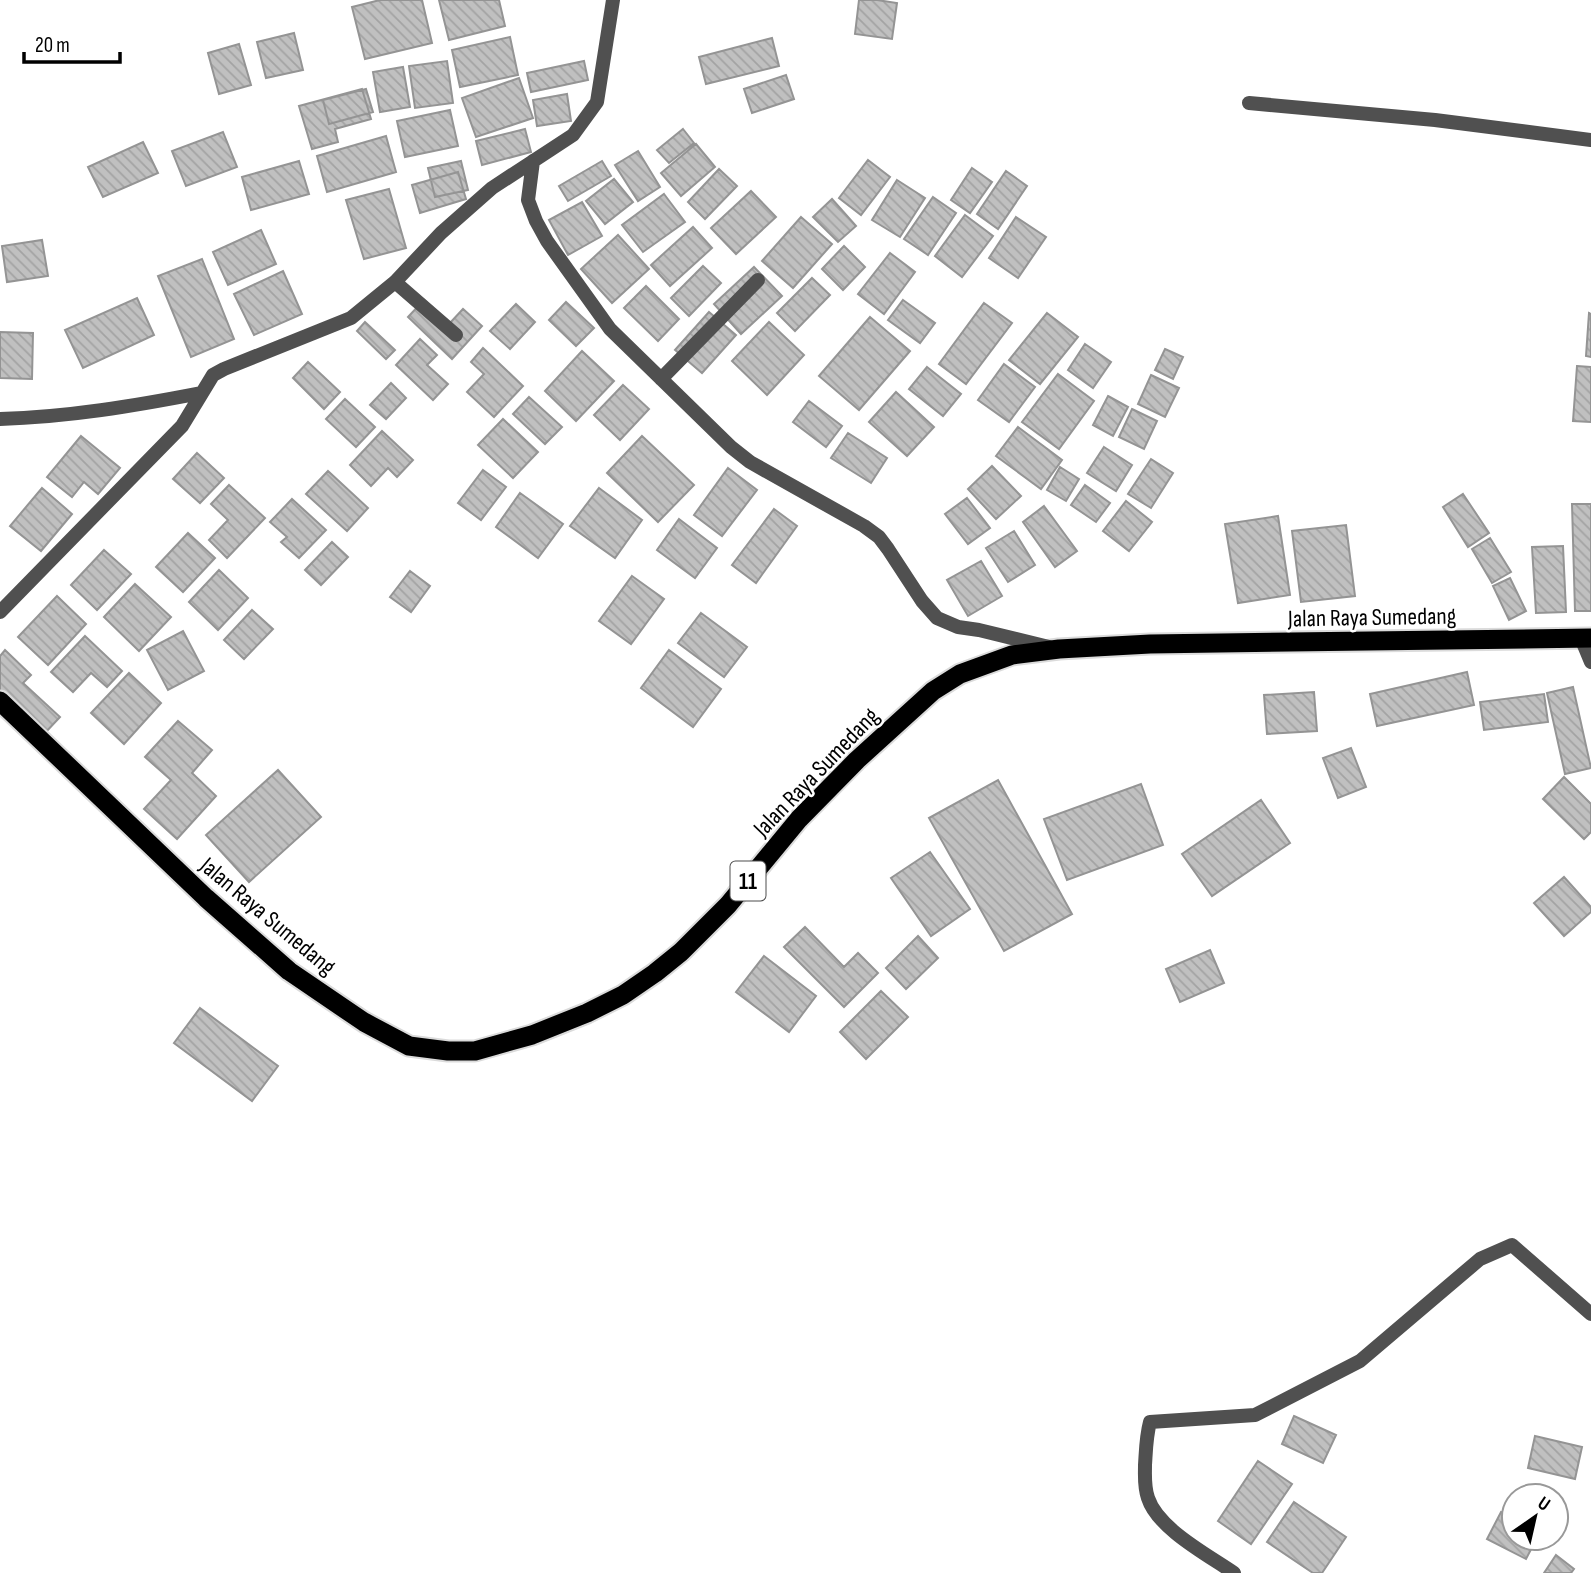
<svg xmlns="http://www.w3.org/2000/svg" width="1591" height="1573" font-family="'Sofia Sans Condensed',sans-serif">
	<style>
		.building { fill: url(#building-back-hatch); stroke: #949494; stroke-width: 2 }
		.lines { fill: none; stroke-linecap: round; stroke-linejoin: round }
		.trunk-casing { stroke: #dbdbdb; stroke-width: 23 }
		.minor { stroke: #505050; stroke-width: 14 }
		.trunk { stroke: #000; stroke-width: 19 }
		.labels { text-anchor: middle; stroke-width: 5; stroke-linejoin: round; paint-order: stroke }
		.shield { fill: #fff; stroke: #4c4c4c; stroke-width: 2 }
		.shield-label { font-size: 23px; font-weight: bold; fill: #000 }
		.street-label { font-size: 24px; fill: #000; stroke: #fff }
	</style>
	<defs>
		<pattern id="building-back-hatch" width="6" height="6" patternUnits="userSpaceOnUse" patternTransform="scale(1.75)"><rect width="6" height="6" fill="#c0c0c0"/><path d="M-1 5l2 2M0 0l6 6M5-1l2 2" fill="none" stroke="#a3a3a3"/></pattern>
	</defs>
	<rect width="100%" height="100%" fill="#fff"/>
	<path class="building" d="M380,0H422L432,43L365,59L352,7Z
		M439,0H499L505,26L449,40Z
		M859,0H877L897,3L892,39L855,34Z
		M294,33L303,70L266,78L257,42Z
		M510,37L518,75L460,87L452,50Z
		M772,38L779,66L706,84L699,57Z
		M239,44L251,85L219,94L208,53Z
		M447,61L453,103L415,108L409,66Z
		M584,61L588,80L531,92L527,73Z
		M403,67L410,107L380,112L373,72Z
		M786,75L794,99L752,113L744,89Z
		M519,78L533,118L476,137L462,98Z
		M362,89L371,119L335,129L338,142L312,149L299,106Z
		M366,89L373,112L329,124L323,100Z
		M567,94L571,121L537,126L533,100Z
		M450,110L458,146L405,157L397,121Z
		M525,129L531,152L482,165L476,141Z
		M683,129L694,143L669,163L657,150Z
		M223,132L237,167L186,186L172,151Z
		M386,136L396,172L327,192L317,156Z
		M143,142L158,173L103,197L88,167Z
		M696,144L715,167L681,196L661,173Z
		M638,151L660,187L638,201L615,165Z
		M868,160L890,177L861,215L839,198Z
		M299,161L309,194L251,210L242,177Z
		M461,161L468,190L435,197L428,168Z
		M602,161L611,176L568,201L559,186Z
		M972,168L992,182L970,213L951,200Z
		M719,169L737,186L705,219L688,202Z
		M1006,171L1027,186L998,229L977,214Z
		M458,172L466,199L420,213L412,185Z
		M614,179L633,202L605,224L586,201Z
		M897,180L925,198L900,237L872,220Z
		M389,189L406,248L364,259L346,200Z
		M751,191L776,217L736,254L711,228Z
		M664,194L685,222L643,252L622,225Z
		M933,197L956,213L928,255L904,239Z
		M832,199L856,226L838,242L813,217Z
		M582,202L602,236L568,255L549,220Z
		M965,215L993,236L962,277L935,256Z
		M801,217L832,244L793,288L762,261Z
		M1016,217L1046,237L1018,278L989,258Z
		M693,227L712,248L670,286L651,265Z
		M261,230L276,264L228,285L213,252Z
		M618,235L649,269L612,303L581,269Z
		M42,240L48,276L7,282L2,246Z
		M844,246L865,267L843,290L822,269Z
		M890,253L915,272L884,314L858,294Z
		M202,259L234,339L191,357L158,276Z
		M703,266L721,283L689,316L671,298Z
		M754,267L782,296L741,334L714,304Z
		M283,271L302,314L254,335L234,294Z
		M812,278L830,295L795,331L777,313Z
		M646,286L679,319L658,341L624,308Z
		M137,298L154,335L83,368L65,330Z
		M424,300L449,324L463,309L482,326L452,359L408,317Z
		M903,300L935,323L920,343L888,320Z
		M566,302L594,328L576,346L549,320Z
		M984,303L1012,323L966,384L939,364Z
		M516,304L535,322L510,349L490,331Z
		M709,312L736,335L702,373L675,350Z
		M1047,313L1078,337L1040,384L1009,360Z
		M1589,313L1591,314V357L1586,356Z
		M870,317L910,351L859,410L819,376Z
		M365,322L395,350L386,359L357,331Z
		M769,322L804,355L767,395L732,361Z
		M0,332L33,333L32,379L0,378Z
		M420,339L437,355L427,365L448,384L433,400L396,365Z
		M1085,344L1111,362L1093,388L1068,370Z
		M483,348L523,386L494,417L467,392L484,374L471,362Z
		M1165,349L1183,357L1173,379L1155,370Z
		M582,351L614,381L576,421L545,391Z
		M308,362L340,392L324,409L293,378Z
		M1004,364L1035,387L1009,422L978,400Z
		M1577,366L1591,367V422L1573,421Z
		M927,367L961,394L943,416L909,389Z
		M1058,374L1094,401L1059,449L1022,422Z
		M1151,375L1179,388L1165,417L1138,404Z
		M391,383L406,398L386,419L370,405Z
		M623,385L649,409L620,440L594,415Z
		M896,392L934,427L907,456L869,422Z
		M1108,396L1128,407L1113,436L1093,425Z
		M529,397L562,427L545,444L513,414Z
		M345,399L375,427L356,447L326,419Z
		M809,401L842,426L826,447L793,422Z
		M1132,409L1157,421L1144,449L1119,437Z
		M503,419L538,452L513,478L478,445Z
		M1018,427L1062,460L1041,489L996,456Z
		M382,431L413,460L397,477L388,468L371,486L350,465Z
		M848,433L887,458L871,483L831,458Z
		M81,436L120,468L98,494L84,482L72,497L47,477Z
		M642,436L694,485L658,522L607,473Z
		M1104,447L1132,465L1116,491L1087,473Z
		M197,453L224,478L200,503L173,479Z
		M1151,459L1173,473L1151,508L1128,494Z
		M992,466L1021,496L996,519L968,489Z
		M1060,467L1079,479L1066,501L1047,490Z
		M728,468L757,490L722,536L694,515Z
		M483,470L506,487L481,520L458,503Z
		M328,471L368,508L347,531L306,494Z
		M229,485L265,518L227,558L209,540L228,520L211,504Z
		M1085,485L1110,503L1096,522L1071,505Z
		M42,488L72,514L41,551L10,526Z
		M599,488L642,520L615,558L570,526Z
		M520,493L563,524L538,558L496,527Z
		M1463,494L1489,533L1468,547L1443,507Z
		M967,498L990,528L968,544L945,514Z
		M292,499L326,530L299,558L281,542L287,537L270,522Z
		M1126,501L1152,522L1129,551L1103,531Z
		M1572,504H1591V611H1575Z
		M1044,506L1077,551L1055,567L1023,522Z
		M774,509L797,526L756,583L732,565Z
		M1278,516L1290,595L1238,603L1225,524Z
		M679,519L717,548L695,578L657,550Z
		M1346,525L1355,596L1301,602L1292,531Z
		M1014,531L1035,565L1008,582L986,548Z
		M188,533L215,558L183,592L156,567Z
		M1490,538L1511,572L1492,583L1472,549Z
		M332,542L348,557L321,585L305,570Z
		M1563,546L1566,612L1536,613L1532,547Z
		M104,550L131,574L97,610L71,585Z
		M981,561L1002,596L968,616L947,580Z
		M219,570L248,598L218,630L189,602Z
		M410,571L430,586L411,612L390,597Z
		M632,576L664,599L631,644L599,621Z
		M1510,578L1526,611L1509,620L1493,586Z
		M135,584L171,617L139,651L104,617Z
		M57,596L86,624L48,665L18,637Z
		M252,610L273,629L244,659L224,640Z
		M701,613L747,647L724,677L678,643Z
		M183,631L204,671L168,690L147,650Z
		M85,636L122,671L107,687L91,673L73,692L51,672Z
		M5,650L31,675L23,683L60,717L44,734L0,692V656Z
		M669,650L721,689L693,727L641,688Z
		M1467,672L1474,705L1377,726L1370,694Z
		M129,673L161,703L124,744L91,713Z
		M1573,687L1591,768L1565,774L1547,693Z
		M1314,692L1317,731L1267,734L1264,695Z
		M1544,694L1548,722L1484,730L1480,702Z
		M178,721L212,750L192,773L216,796L177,839L144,809L171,780L145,757Z
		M1351,748L1366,787L1338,798L1323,758Z
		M278,770L321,817L249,882L206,835Z
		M1564,777L1591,804V832L1584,839L1543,799Z
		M998,780L1072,914L1004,951L929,818Z
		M1141,784L1163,845L1067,880L1044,819Z
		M1261,800L1290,843L1212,896L1182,854Z
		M930,852L970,909L931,936L891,878Z
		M1564,877L1591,907V912L1564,936L1534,903Z
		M805,927L844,967L858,953L878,973L844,1007L784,947Z
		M918,936L938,958L906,989L886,968Z
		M1210,950L1224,983L1180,1002L1166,969Z
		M764,956L816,996L789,1032L736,992Z
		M881,991L908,1017L866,1059L840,1032Z
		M200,1008L278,1066L252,1101L174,1043Z
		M1294,1416L1336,1435L1323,1463L1282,1444Z
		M1535,1436L1582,1447L1575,1479L1528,1468Z
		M1258,1461L1292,1484L1251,1544L1218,1521Z
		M1294,1502L1346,1537L1322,1573H1313L1267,1542Z
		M1501,1512L1514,1518V1538H1537L1526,1559L1487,1539Z
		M1556,1555L1574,1569L1571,1573H1544Z"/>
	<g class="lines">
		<defs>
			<path id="trunk" d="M0,701L206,898L289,971L364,1022L409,1046L448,1051H475L532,1035L587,1013L623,995L655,973L681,952L728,905L799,819L857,760L933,691L960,674L1012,655L1059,649L1150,644L1591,638"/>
		</defs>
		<use href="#trunk" class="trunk-casing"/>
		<path class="minor" d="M1249,103L1435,120L1591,140
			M533,161L528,200L536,221L547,241L610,329L731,447L750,462L864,526L879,537L888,549L922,601L937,618L958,627L979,630L1049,647
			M395,282L456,335
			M661,379L758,280
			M0,419C68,417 134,406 201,393
			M0,612L182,426L213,375L224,369L351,318L395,282L441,233L492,188L573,135L597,102L613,0
			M1581,638L1591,662
			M1234,1573C1208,1555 1158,1529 1148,1498C1144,1487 1145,1477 1145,1465C1146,1450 1146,1437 1150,1422L1255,1415L1360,1361L1480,1259L1512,1245L1591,1314"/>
		<use href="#trunk" class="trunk"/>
	</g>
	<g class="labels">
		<rect class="shield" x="730.5" y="861.5" width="35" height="39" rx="5"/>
		<g class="shield-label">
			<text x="748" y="889">11</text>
		</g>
		<g class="street-label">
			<text transform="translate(1372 617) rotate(-1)" y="8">Jalan Raya Sumedang</text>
			<text transform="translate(816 772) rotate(-46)" y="8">Jalan Raya Sumedang</text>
			<text transform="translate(268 916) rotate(40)" y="8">Jalan Raya Sumedang</text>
		</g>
	</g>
	<g transform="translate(1535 1517) rotate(34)"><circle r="33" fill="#ffffff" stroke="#999999" stroke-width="2"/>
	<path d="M0-5L12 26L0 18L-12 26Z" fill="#000000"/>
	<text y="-10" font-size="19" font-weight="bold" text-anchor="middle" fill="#000000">U</text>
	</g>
	<path d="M24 52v10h96v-10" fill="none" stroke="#000000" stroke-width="3.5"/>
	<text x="35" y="52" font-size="21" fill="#000000" stroke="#ffffff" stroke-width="5" paint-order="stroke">20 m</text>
</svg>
